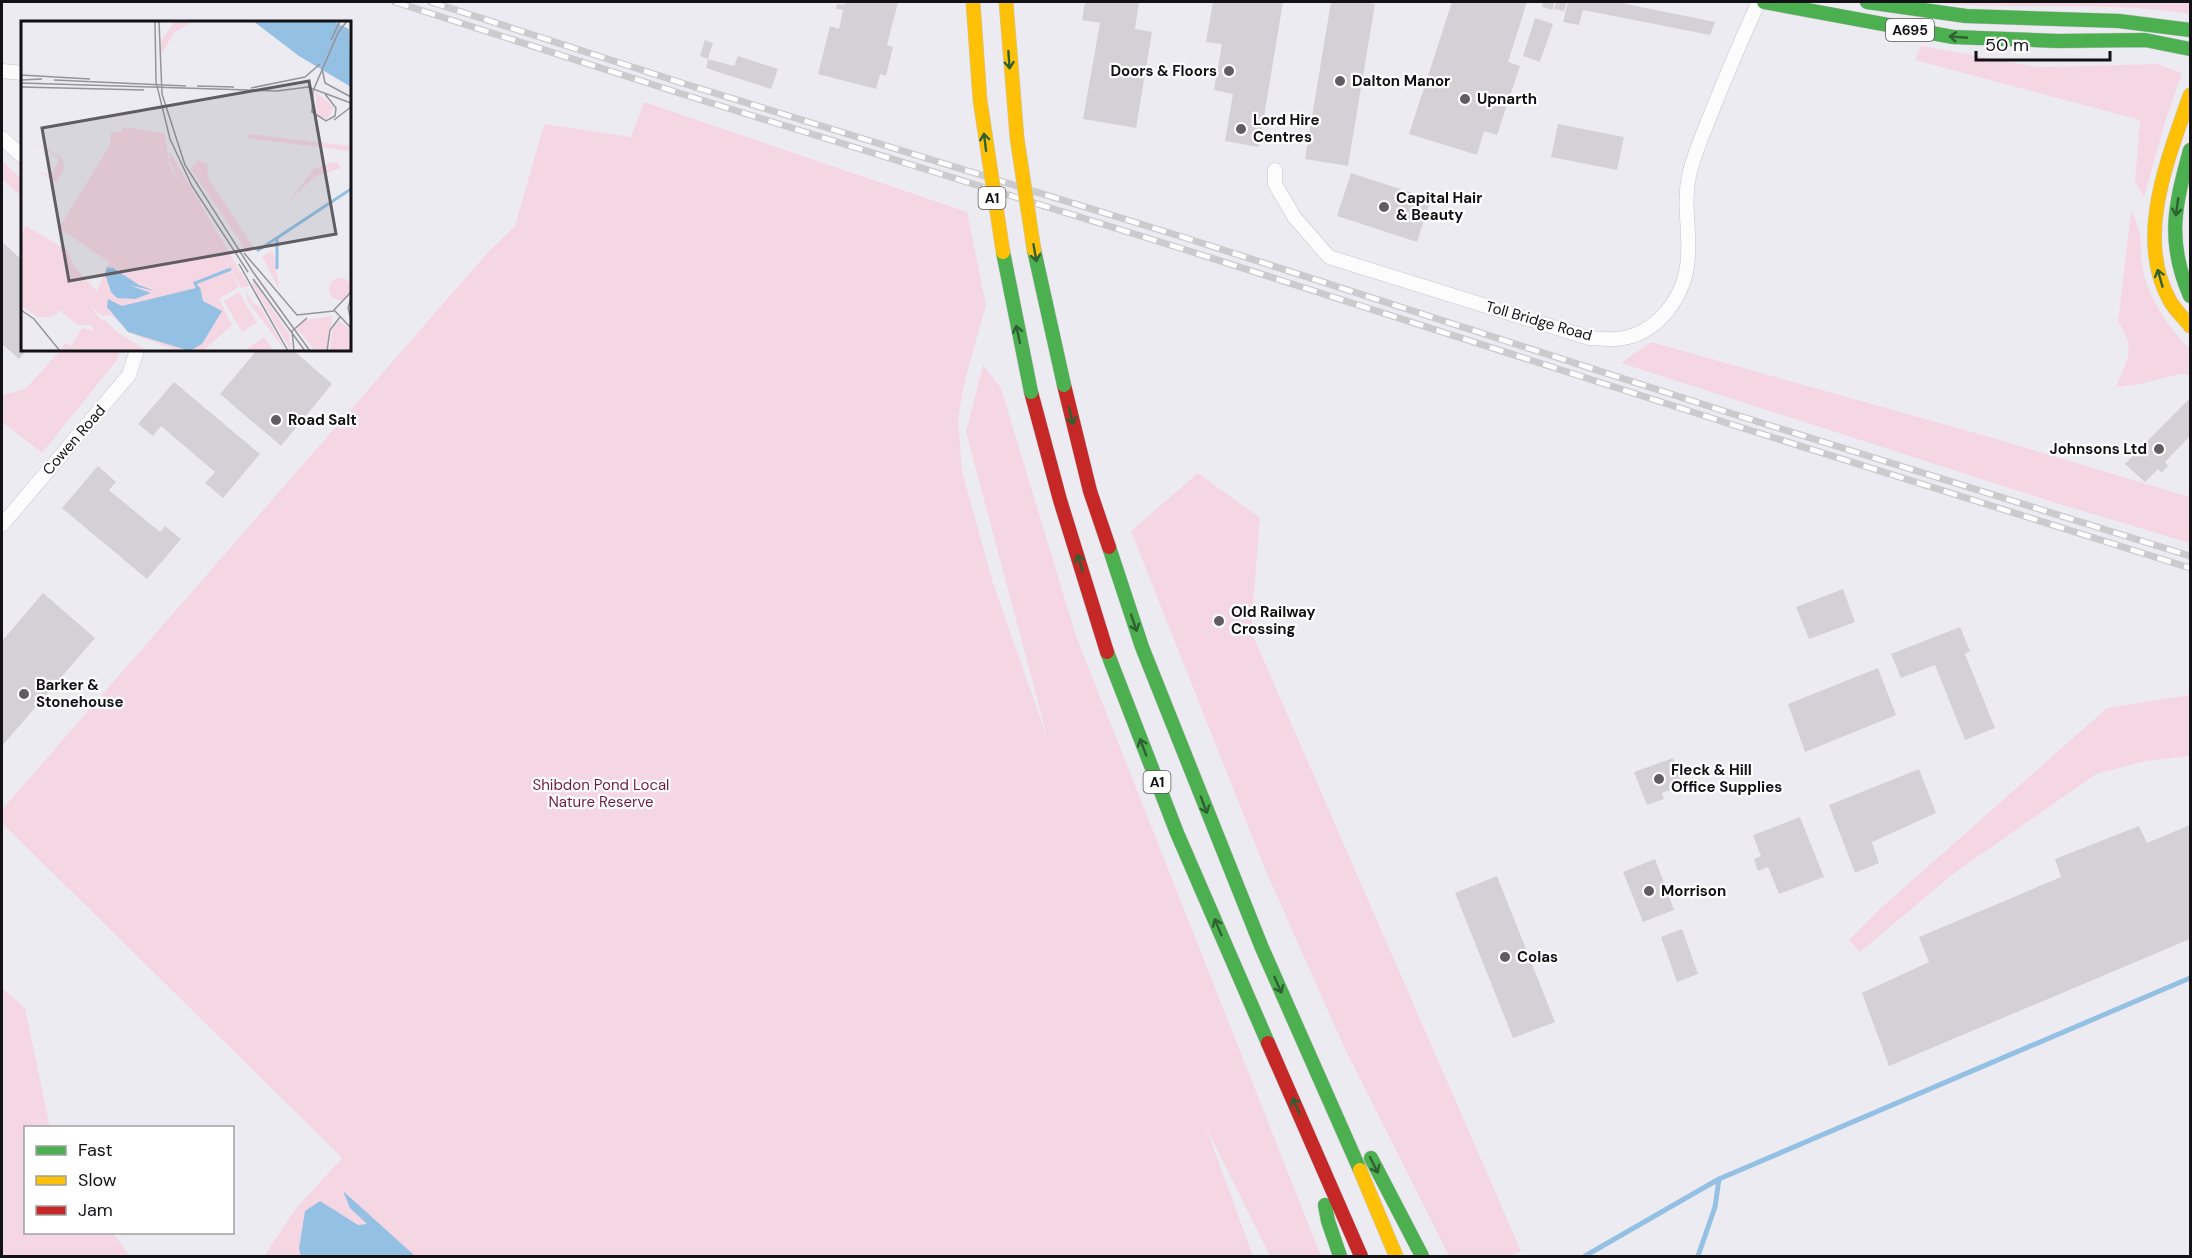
<svg xmlns="http://www.w3.org/2000/svg" width="2192" height="1258" font-family="'DM Sans',sans-serif">
	<style>
		.green { fill: #f5d7e3 }
		.water { fill: #94c0e3 }
		.lines { fill: none; stroke-linecap: round; stroke-linejoin: round }
		.stream { stroke: #94c0e3; stroke-width: 5 }
		.building { fill: #d4d1d6 }
		.street-casing { stroke: #c6c4ca; stroke-width: 15 }
		.fast-casing { stroke: #c6c4ca; stroke-width: 15 }
		.slow-casing { stroke: #c6c4ca; stroke-width: 15 }
		.jam-casing { stroke: #c6c4ca; stroke-width: 15 }
		.street { stroke: #fcfcfd; stroke-width: 14 }
		.fast { stroke: #4caf50; stroke-width: 14 }
		.slow { stroke: #ffc107; stroke-width: 14 }
		.jam { stroke: #c62828; stroke-width: 14 }
		.rail-casing { stroke: #cbcbcd; stroke-width: 7 }
		.rail { stroke: #fff; stroke-width: 4.5; stroke-dasharray: 14; stroke-linecap: butt }
		.fast-bridge-casing { stroke: #c6c4ca; stroke-width: 15; stroke-linecap: butt }
		.slow-bridge-casing { stroke: #c6c4ca; stroke-width: 15; stroke-linecap: butt }
		.fast-bridge { stroke: #4caf50; stroke-width: 14 }
		.slow-bridge { stroke: #ffc107; stroke-width: 14 }
		.oneway { stroke: #2f6032 }
		.poi-dot { fill: #5f5d62; stroke: #fff; stroke-width: 2 }
		.labels { text-anchor: middle; stroke-width: 4.5; stroke-linejoin: round; paint-order: stroke }
		.shield { fill: #fff; stroke: #59585b; stroke-width: 1.5 }
		.shield-label { font-size: 14px; font-weight: bold; fill: #121115 }
		.poi-label { font-size: 15px; font-weight: bold; fill: #121115; stroke: #fff; text-anchor: start }
		.street-label { font-size: 15px; fill: #121115; stroke: #fff }
		.park-label { font-size: 15px; fill: #711c41; stroke: #fff }
		.inset-river { fill: none; stroke: #94c0e3; stroke-width: 3 }
		.inset-road { fill: none; stroke: #95949a; stroke-width: 1.5 }
		.view { fill: #5f5d62; fill-opacity: 0.15; stroke: #5f5d62; stroke-width: 3 }
		.inset-edge { fill: none; stroke: #121115; stroke-width: 3 }
	</style>
	<rect width="100%" height="100%" fill="#edebf2"/>
	<path class="green" d="M1923,2H2190V14C2102,0 2012,11 1923,2Z
		M1921,46L2038,67L2157,64L2182,73L2165,122L2144,197L2135,182L2140,120L1915,60Z
		M644,102L967,212L986,305L965,380L958,418L962,471L993,583L1048,740L966,432L983,365L1001,388L1076,636L1321,1256H1270L1206,1127L1253,1256H264L297,1207L342,1158L2,823V810L6,805L489,251L515,226L544,124L631,137Z
		M2,161L22,179V197L2,179Z
		M2131,211C2144,232 2139,246 2143,270C2148,297 2170,330 2190,349V375L2180,374L2140,384L2116,387C2127,360 2137,348 2118,322Z
		M1651,342L1993,438L2190,497V543L2056,503L1621,363Z
		M61,350H120L117,360L42,453L2,422V395L25,389Z
		M1198,473L1260,518L1251,631L1521,1251L1511,1256H1449L1344,1047L1265,869L1131,531Z
		M2190,695V756L2146,761L2096,774L1953,874L1860,952L1849,940L1882,907L2107,708Z
		M2,988L25,1008L50,1127L26,1128V1232L113,1233L130,1256H2Z"/>
	<path class="water" d="M343,1191L415,1256H301L299,1249L305,1211L320,1201L358,1225L367,1224L350,1208Z"/>
	<g class="lines">
		<path class="stream" d="M1585,1256L1719,1179L2190,978
			M1698,1256L1715,1207L1719,1179"/>
	</g>
	<path class="building" d="M845,2H898L887,45L893,47L886,76L880,74L876,89L818,74L830,26L839,29L843,10L836,9L837,4L844,5Z
		M1085,2H1139L1135,29L1152,32L1136,128L1083,119L1100,23L1082,20Z
		M1213,2H1283L1259,147L1225,141L1233,94L1214,90L1222,44L1206,42Z
		M1331,2H1359L1375,4L1348,166L1305,159Z
		M1452,2H1527L1508,62L1520,66L1497,135L1484,131L1477,155L1409,134Z
		M1543,2H1554L1553,10L1542,7Z
		M1556,2H1567L1564,11L1554,9Z
		M1568,2H1616L1715,22L1710,35L1583,10L1579,25L1563,22Z
		M1535,18L1553,24L1540,62L1523,56Z
		M705,40L713,43L708,59L700,56Z
		M738,56L778,69L771,89L706,68L708,59L734,66Z
		M1558,124L1624,137L1617,170L1551,157Z
		M1351,173L1431,199L1417,242L1337,216Z
		M2,242L22,260V350H27L19,359L2,344Z
		M257,350H293L332,384L281,446L220,394Z
		M174,382L260,454L223,498L205,483L215,472L161,426L153,436L138,424Z
		M2188,400L2190,402V436L2165,462L2168,466L2161,473L2158,469L2145,482L2125,464Z
		M98,466L116,482L109,490L160,532L165,526L181,539L147,579L62,508Z
		M1843,589L1855,622L1809,639L1796,607Z
		M43,593L95,638L2,746V641Z
		M1960,627L1970,651L1965,654L1995,728L1965,740L1935,665L1901,678L1891,654Z
		M1878,668L1896,715L1805,752L1788,704Z
		M1673,758L1683,785L1662,793L1664,799L1647,805L1634,772Z
		M1919,769L1936,813L1872,842L1879,863L1855,873L1829,805Z
		M1800,817L1824,877L1779,894L1768,867L1758,871L1754,859L1761,856L1753,835Z
		M2190,825V939L1889,1066L1862,993L1929,962L1919,937L2061,877L2055,859L2139,826L2147,843Z
		M1655,859L1674,910L1643,922L1623,872Z
		M1497,876L1555,1022L1513,1038L1455,893Z
		M1682,929L1698,974L1677,982L1661,937Z"/>
	<g class="lines">
		<defs>
			<path id="street" d="M2,71L22,73
				M2,138L22,156
				M1275,170V184L1295,218L1329,257L1589,338C1598,338 1607,340 1616,339C1657,336 1686,296 1688,257C1690,229 1683,204 1689,176C1694,153 1704,132 1712,111C1727,74 1742,37 1759,2
				M2,525L129,375L137,350"/>
			<path id="fast" d="M1764,2L1953,37L2058,41L2145,40L2190,49
				M1867,2L1966,16L2119,21L2190,30
				M2190,150C2175,205 2166,241 2190,296
				M1109,547L1142,647L1262,948L1360,1170
				M1107,652L1177,833L1268,1043
				M1371,1158L1422,1256
				M1325,1205L1328,1221L1340,1256"/>
			<path id="slow" d="M2190,95C2169,157 2134,237 2170,301C2175,310 2184,318 2190,326
				M1360,1170L1396,1256"/>
			<path id="jam" d="M1064,385L1090,491L1109,547
				M1031,392L1060,500L1107,652
				M1268,1043L1361,1256"/>
		</defs>
		<use href="#street" class="street-casing"/>
		<use href="#fast" class="fast-casing"/>
		<use href="#slow" class="slow-casing"/>
		<use href="#jam" class="jam-casing"/>
		<use href="#street" class="street"/>
		<use href="#fast" class="fast"/>
		<use href="#slow" class="slow"/>
		<use href="#jam" class="jam"/>
		<defs>
			<path id="rail" d="M395,2L679,93L1183,249L1727,423L2190,568
				M431,2L682,83L1186,238L1730,413L2190,556"/>
		</defs>
		<use href="#rail" class="rail-casing"/>
		<use href="#rail" class="rail"/>
		<defs>
			<path id="fast-bridge" d="M1034,250L1064,385
				M1003,252L1031,392"/>
			<path id="slow-bridge" d="M973,2L980,100L1003,252
				M1006,2L1017,138L1034,250"/>
		</defs>
		<use href="#fast-bridge" class="fast-bridge-casing"/>
		<use href="#slow-bridge" class="slow-bridge-casing"/>
		<use href="#fast-bridge" class="fast-bridge"/>
		<use href="#slow-bridge" class="slow-bridge"/>
	</g>
	<defs><path id="oneway-shaft" d="M-6 0H5M1.5-3L5.5 0L1.5 3" fill="none" stroke-width="1.6" stroke-linecap="round" stroke-linejoin="round" transform="scale(1.5)"/></defs>
	<g class="oneway">
		<use href="#oneway-shaft" transform="translate(1958 37) rotate(-175)"/>
		<use href="#oneway-shaft" transform="translate(1009 60) rotate(86)"/>
		<use href="#oneway-shaft" transform="translate(985 142) rotate(-97)"/>
		<use href="#oneway-shaft" transform="translate(2177 207) rotate(98)"/>
		<use href="#oneway-shaft" transform="translate(1035 253) rotate(80)"/>
		<use href="#oneway-shaft" transform="translate(2160 278) rotate(-106)"/>
		<use href="#oneway-shaft" transform="translate(1018 334) rotate(-102)"/>
		<use href="#oneway-shaft" transform="translate(1071 416) rotate(77)"/>
		<use href="#oneway-shaft" transform="translate(1080 563) rotate(-107)"/>
		<use href="#oneway-shaft" transform="translate(1134 623) rotate(71)"/>
		<use href="#oneway-shaft" transform="translate(1143 747) rotate(-111)"/>
		<use href="#oneway-shaft" transform="translate(1204 805) rotate(69)"/>
		<use href="#oneway-shaft" transform="translate(1218 927) rotate(-113)"/>
		<use href="#oneway-shaft" transform="translate(1278 985) rotate(66)"/>
		<use href="#oneway-shaft" transform="translate(1296 1106) rotate(-113)"/>
		<use href="#oneway-shaft" transform="translate(1374 1165) rotate(63)"/>
	</g>
	<g class="poi-dot">
		<circle cx="1229" cy="71" r="6"/>
		<circle cx="1340" cy="81" r="6"/>
		<circle cx="1465" cy="99" r="6"/>
		<circle cx="1241" cy="129" r="6"/>
		<circle cx="1384" cy="207" r="6"/>
		<circle cx="276" cy="420" r="6"/>
		<circle cx="2159" cy="449" r="6"/>
		<circle cx="1219" cy="621" r="6"/>
		<circle cx="24" cy="694" r="6"/>
		<circle cx="1659" cy="779" r="6"/>
		<circle cx="1649" cy="891" r="6"/>
		<circle cx="1505" cy="957" r="6"/>
	</g>
	<g class="labels">
		<g class="shield">
			<rect x="1886" y="19" width="48" height="22" rx="4.5"/>
			<rect x="978.5" y="187" width="27" height="22" rx="4.5"/>
			<rect x="1143.5" y="771" width="27" height="22" rx="4.5"/>
		</g>
		<g class="shield-label">
			<text x="1910" y="35">A695</text>
			<text x="992" y="203">A1</text>
			<text x="1157" y="787">A1</text>
		</g>
		<g class="poi-label">
			<text x="1217" y="76" text-anchor="end">Doors &amp; Floors</text>
			<text x="1352" y="86">Dalton Manor</text>
			<text x="1477" y="104">Upnarth</text>
			<text x="1253" y="125">Lord Hire<tspan x="1253" dy="17">Centres</tspan></text>
			<text x="1396" y="203">Capital Hair<tspan x="1396" dy="17">&amp; Beauty</tspan></text>
			<text x="288" y="425">Road Salt</text>
			<text x="2147" y="454" text-anchor="end">Johnsons Ltd</text>
			<text x="1231" y="617">Old Railway<tspan x="1231" dy="17">Crossing</tspan></text>
			<text x="36" y="690">Barker &amp;<tspan x="36" dy="17">Stonehouse</tspan></text>
			<text x="1671" y="775">Fleck &amp; Hill<tspan x="1671" dy="17">Office Supplies</tspan></text>
			<text x="1661" y="896">Morrison</text>
			<text x="1517" y="962">Colas</text>
		</g>
		<g class="street-label">
			<text transform="translate(1539 321) rotate(16)" y="5">Toll Bridge Road</text>
			<text transform="translate(74 440) rotate(-49)" y="5">Cowen Road</text>
		</g>
		<g class="park-label">
			<text x="601" y="790">Shibdon Pond Local<tspan x="601" dy="17">Nature Reserve</tspan></text>
		</g>
	</g>
	<g transform="translate(21 21)">
		<rect width="330" height="330" fill="#edebf2"/>
		<path d="M154,0H172L153,12L139,35V21ZM294,70L313,86L306,98L296,96ZM102,106L144,112L148,144L155,157L160,166L148,139L149,131L228,265L220,267L196,225L218,266L198,278L211,304L182,330H158L114,314L90,294L81,295L69,284L81,300L83,298L96,311L127,330H45L40,327L44,322L50,325L61,307L73,310L70,304H57L41,292L42,288L30,296H17L0,285V213L5,205L46,229L53,246L76,270L88,241L38,207L89,124L90,111L101,110ZM229,113L330,125V130L226,117ZM11,120L40,136L42,139L43,148L36,161L11,148L29,155L39,138ZM177,139L186,143L187,157L233,227L227,232L170,148ZM312,141L317,142L320,147L293,156L266,182L293,148ZM252,230L256,254L259,270L241,235ZM308 268a11 11 0 1 1 22 0a11 11 0 1 1-22 0ZM233,261L268,313L270,330L231,263ZM224,269L233,283L239,285L265,330L227,281ZM218,271L236,302L221,311L203,280ZM312,295L305,330H294L275,306L283,299ZM318,300L328,307L330,330H309L311,308ZM243,316L253,330H227L226,328Z" fill="#f5d7e3"/>
		<path d="M232,0H312L328,8L330,66L278,35ZM89,245L118,264L134,270L108,264L130,272L114,278L96,277L90,271L84,253L86,246L92,248ZM179,266L182,280L201,290L181,323L169,330L107,311L86,286L87,278L101,285Z" fill="#94c0e3"/>
		<path class="inset-river" d="M256,216V248M236,230L330,168M177,268L174,262L210,248"/>
		<path class="inset-road" d="M134,0L135,61L149,118L171,165L227,251M138,0L141,73L164,144L232,251L289,330M310,19L319,0M301,47L304,62L330,76M0,54L69,58M0,59L21,58M33,59L165,65M0,62L256,70L287,66L330,82M176,65L213,66M0,66L123,69M230,67L284,56L299,43M304,73L315,87L314,95L305,100L291,91L292,70L317,12L326,0M313,99L330,86M223,232L276,294L313,290M218,243L267,330M232,258L284,330M330,271L313,289L330,307M330,277L327,287L330,298M0,289L13,298L39,330M273,330L271,310L286,297M306,330L309,309L319,296"/>
		<path class="view" d="M288,60L315,213L48,260L21,107Z"/>
		<rect width="330" height="330" class="inset-edge"/>
	</g>
	<rect width="2192" height="1258" fill="none" stroke="#121115" stroke-width="6"/>
	<rect x="24" y="1126" width="210" height="108" fill="#ffffff" stroke="#a0a0a1" stroke-width="1.5"/>
	<rect x="36" y="1146" width="30" height="9" fill="#4caf50" stroke="#a0a0a1" stroke-width="1.5"/>
	<text x="78" y="1156" font-size="18" fill="#121115">Fast</text>
	<rect x="36" y="1176" width="30" height="9" fill="#ffc107" stroke="#a0a0a1" stroke-width="1.5"/>
	<text x="78" y="1186" font-size="18" fill="#121115">Slow</text>
	<rect x="36" y="1206" width="30" height="9" fill="#c62828" stroke="#a0a0a1" stroke-width="1.5"/>
	<text x="78" y="1216" font-size="18" fill="#121115">Jam</text>
	<path d="M1976 51v9h134v-9" fill="none" stroke="#121115" stroke-width="3"/>
	<text x="1985" y="51" font-size="18" fill="#121115" stroke="#ffffff" stroke-width="4.5" paint-order="stroke">50 m</text>
</svg>
